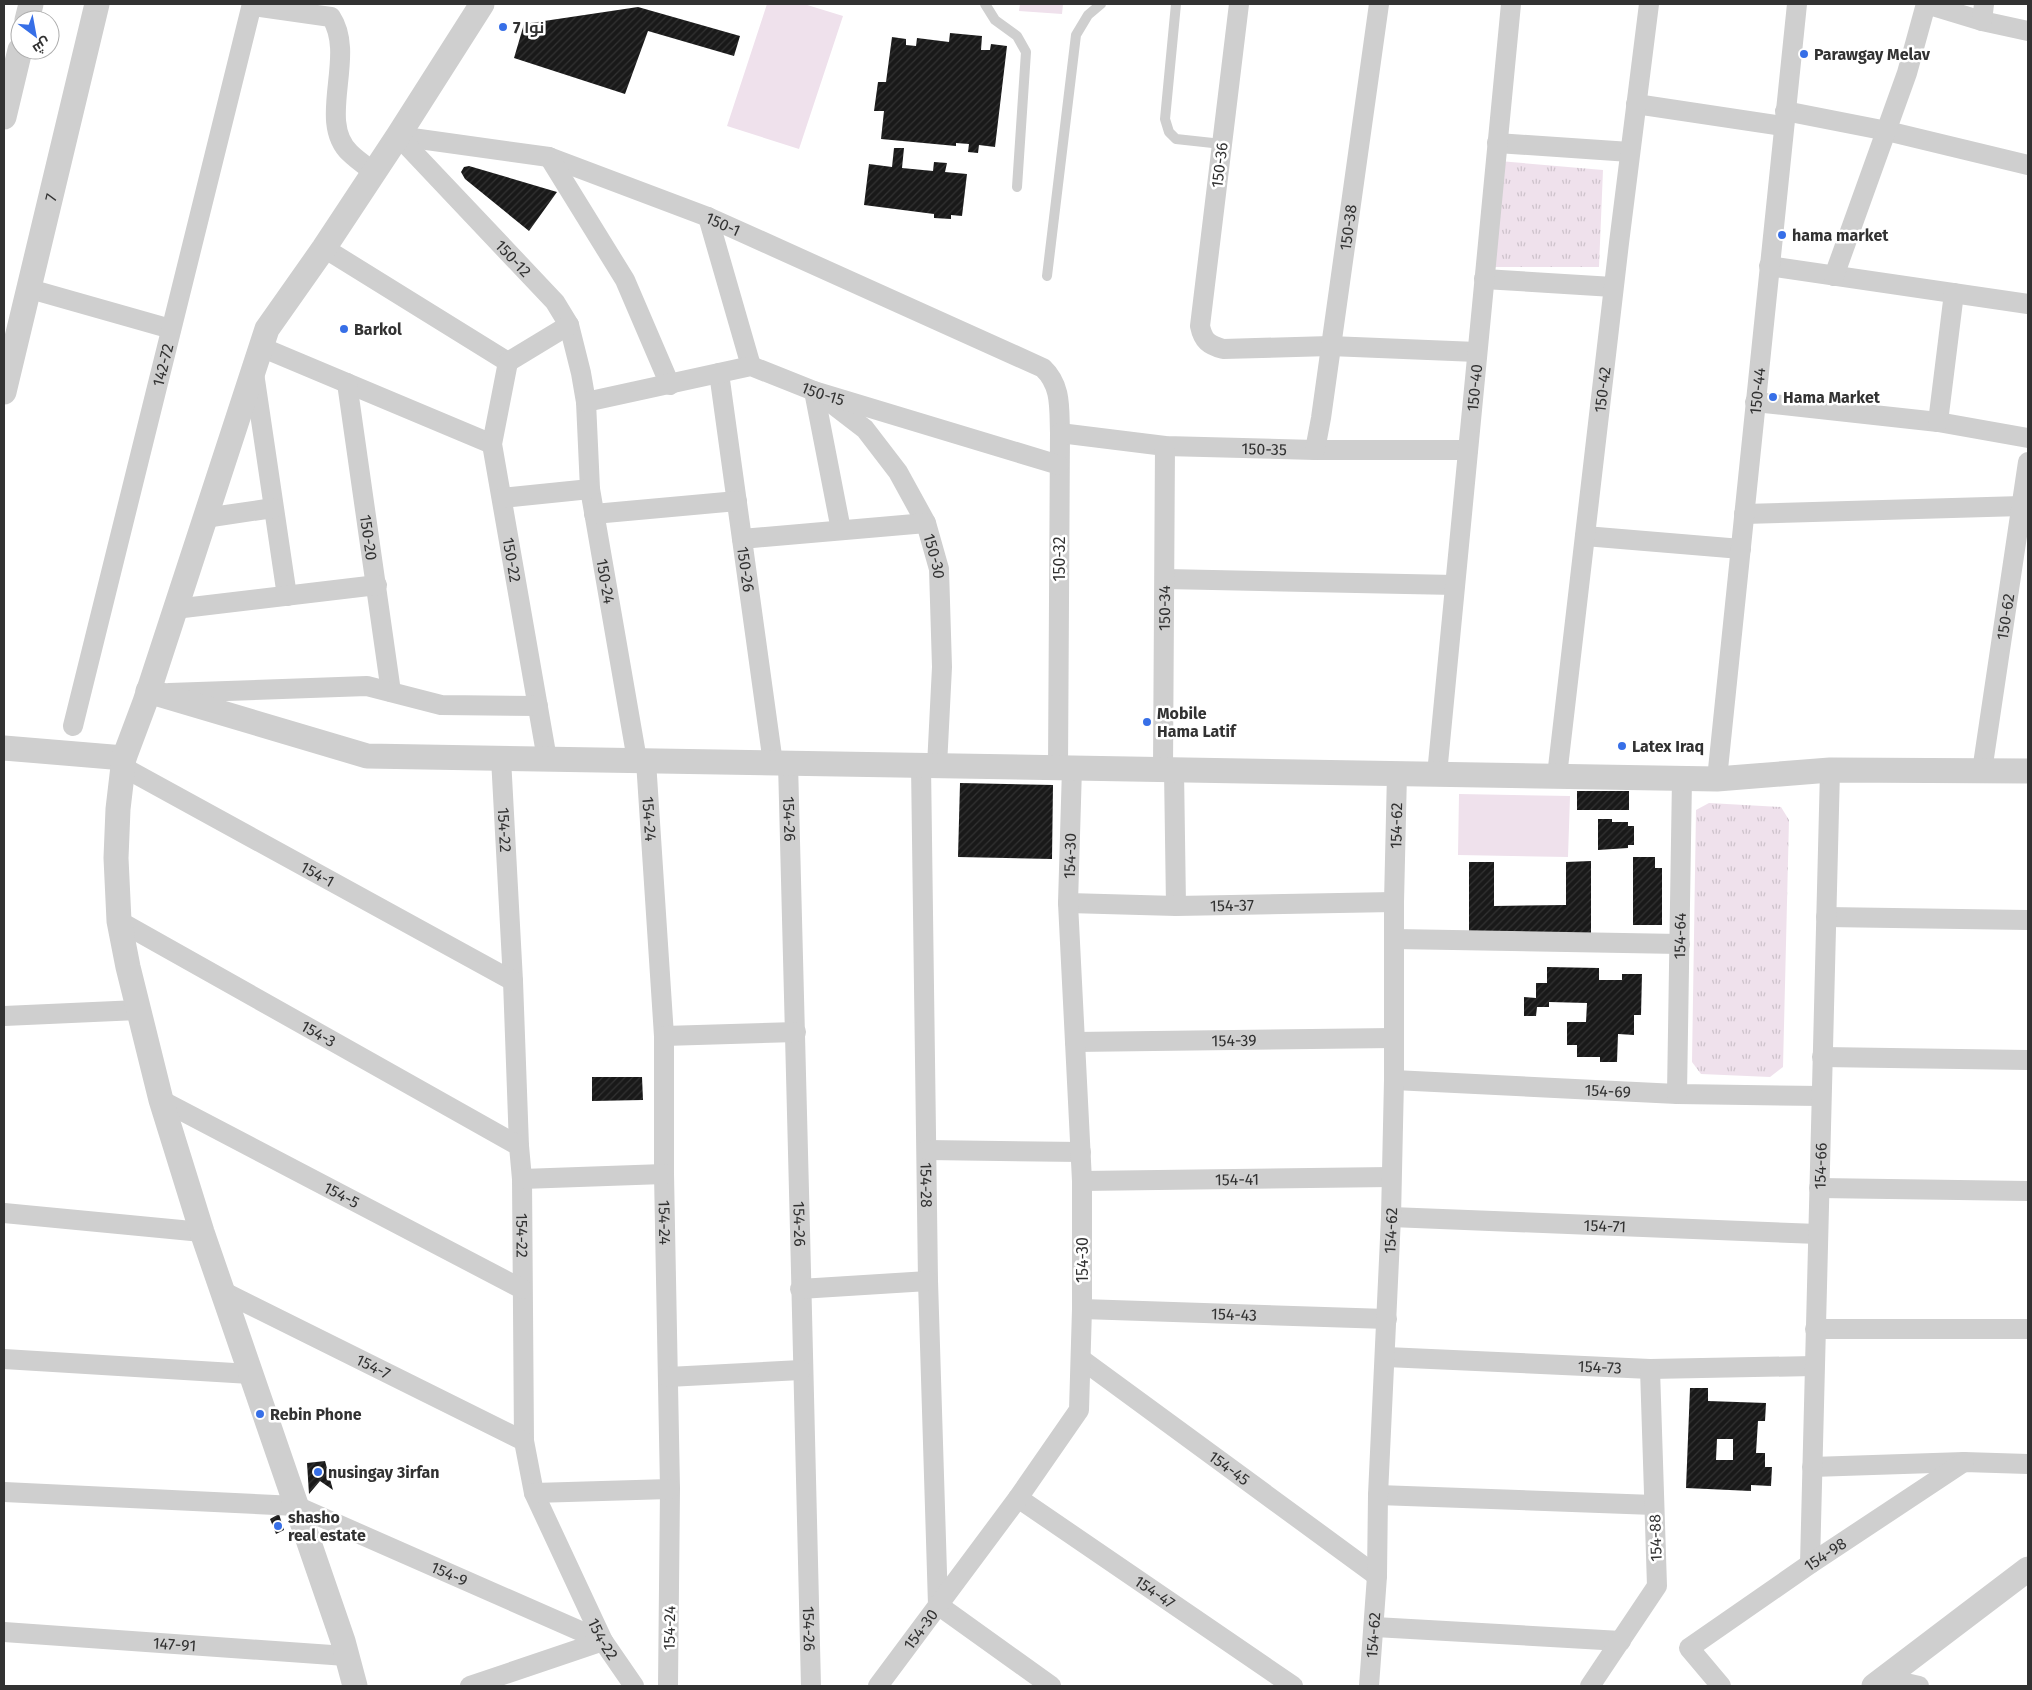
<svg xmlns="http://www.w3.org/2000/svg" width="2032" height="1690" font-family="'Fira Sans',Cairo,sans-serif">
	<style>
		.grass { fill: url(#grass-tufts) }
		.garden { fill: #efe1ec }
		.building { fill: url(#building-hatch); fill-rule: evenodd }
		.lines { fill: none; stroke-linecap: round; stroke-linejoin: round }
		.service { stroke: #cfcfcf; stroke-width: 10 }
		.minor { stroke: #cfcfcf; stroke-width: 20 }
		.tertiary { stroke: #cfcfcf; stroke-width: 25 }
		.poi-dot { fill: #376fe7; stroke: #fff; stroke-width: 2 }
		.labels { text-anchor: middle; stroke-width: 5; stroke-linejoin: round; paint-order: stroke }
		.poi-label { font-size: 16px; font-weight: bold; fill: #323232; stroke: #fff; text-anchor: start }
		.street-label { font-size: 16px; fill: #323232; stroke: #fff }
	</style>
	<defs>
		<pattern id="grass-tufts" width="24" height="20" patternUnits="userSpaceOnUse" patternTransform="scale(1.25)"><rect width="24" height="20" fill="#efe1ec"/><path d="M3 7l-1-3M5 7V3M7 7l1-3M15 17l-1-3M17 17v-4M19 17l1-3" fill="none" stroke="#cdc2cb"/></pattern>
		<pattern id="building-hatch" width="6" height="6" patternUnits="userSpaceOnUse" patternTransform="scale(1.25)"><rect width="6" height="6" fill="#191919"/><path d="M-1 1l2-2M0 6l6-6M5 7l2-2" fill="none" stroke="#323232"/></pattern>
	</defs>
	<rect width="100%" height="100%" fill="#fff"/>
	<path class="grass" d="M1499,161L1603,170L1599,267H1489Z
		M1709,803L1781,807L1789,820L1783,1067L1770,1077L1701,1074L1692,1062L1696,810Z"/>
	<path class="garden" d="M767,4H804L843,16L799,149L727,126Z
		M1020,4H1063L1062,14L1019,11Z
		M1459,794L1570,796L1568,857L1458,855Z"/>
	<path class="building" d="M638,7L740,36L734,56L648,31L625,94L514,58L524,24Z
		M950,33L982,36L981,50H990L991,44L1007,46L995,147L979,145L978,153L968,152L969,144L956,143V146L881,139L884,111H874L878,82H886L892,37L906,39V45L916,46L917,38L949,42Z
		M894,148H904L902,168L933,171L934,162L947,163L945,172L967,174L962,216L951,215V219L934,218V214L864,205L869,164L892,167Z
		M469,166L557,192L529,231L465,179L461,172L464,167Z
		M960,783L1053,785L1052,859L958,857Z
		M1577,791H1629V810H1577Z
		M1598,819H1612V822H1628V826H1634V845H1628V848L1598,850Z
		M1633,857H1655V868H1662V925H1633Z
		M1591,861V935L1469,936V862H1494V906L1566,905V862Z
		M1547,967L1599,968V980H1622V974H1642L1641,1015H1634V1035L1618,1034L1617,1062H1600V1057H1577V1045H1567V1022H1586L1587,1003L1549,1002V1007H1537L1536,1016H1524V997L1536,998V983H1547Z
		M592,1077H642L643,1100L592,1101Z
		M1690,1388H1708V1401L1766,1403L1765,1421H1758L1756,1453H1765V1467H1772L1771,1486L1751,1485V1491L1686,1488ZM1717,1439H1733V1460H1716Z
		M325,1461L333,1490L320,1481L309,1494L307,1463Z
		M279,1514L284,1530L276,1534L270,1519Z"/>
	<g class="lines">
		<path class="service" d="M985,4L995,20L1017,36L1026,52L1017,187
			M1176,4L1165,119L1169,132L1176,139L1222,144
			M1047,276L1076,35L1088,15L1101,4"/>
		<g class="minor">
			<path d="M1239,4L1200,326C1203,341 1209,345 1223,349L1330,346L1477,352"/>
			<path d="M1926,4L1982,21L2028,31"/>
			<path d="M252,6L331,17C357,56 316,121 350,153C357,160 366,166 374,172"/>
			<path d="M1982,21L1984,4"/>
			<path d="M1636,104L1783,126"/>
			<path d="M1785,111L1887,131L2028,165"/>
			<path id="s1" d="M398,136L549,157L708,217L1043,368C1062,386 1059,409 1060,433L1058,768"/>
			<path id="s2" d="M398,136L555,302L569,325L581,373L586,402L590,489L637,760"/>
			<path d="M1497,143L1630,152"/>
			<path d="M549,157L625,280L670,385"/>
			<path d="M708,217L751,366"/>
			<path d="M324,248L508,362"/>
			<path d="M1769,266L2028,304"/>
			<path d="M1834,276L1907,73L1926,4"/>
			<path d="M1484,279L1613,287"/>
			<path d="M30,289L171,329"/>
			<path d="M261,347L492,444"/>
			<path id="s3" d="M508,362L492,444L547,759"/>
			<path d="M508,362L569,325"/>
			<path d="M254,373L287,596"/>
			<path id="s4" d="M719,373L773,763"/>
			<path id="s5" d="M347,383L391,692"/>
			<path d="M814,391L841,530"/>
			<path id="s6" d="M826,399L865,429L898,472L926,523L939,569L942,667L937,766"/>
			<path id="s7" d="M586,402L751,366L814,391L1059,465"/>
			<path d="M1755,402L1938,422L2028,438"/>
			<path d="M1938,422L1954,293"/>
			<path id="s8" d="M1060,433L1165,446L1315,450H1468"/>
			<path id="s9" d="M1315,450L1321,418L1379,4"/>
			<path d="M502,498L590,489"/>
			<path d="M594,514L737,501"/>
			<path d="M1744,514L2022,506"/>
			<path d="M205,518L273,508"/>
			<path d="M1585,536L1741,549"/>
			<path d="M742,539L926,523"/>
			<path d="M1165,579L1455,585"/>
			<path d="M175,609L377,585"/>
			<path d="M169,693L367,686L441,705L538,706"/>
			<path id="s10" d="M73,726L252,4"/>
			<path id="s11" d="M501,758L513,981L519,1146L522,1179L524,1441L534,1493L603,1641L634,1686"/>
			<path id="s12" d="M646,761L664,1036V1174L670,1489L668,1686"/>
			<path id="s13" d="M788,763C798,1071 802,1378 811,1686"/>
			<path id="s14" d="M921,765L928,1281L938,1605L1051,1686"/>
			<path id="s15" d="M123,767L513,981"/>
			<path id="s16" d="M1163,769L1165,446"/>
			<path d="M1174,770L1176,906"/>
			<path id="s17" d="M1982,771L2028,462"/>
			<path id="s18" d="M1437,774L1511,4"/>
			<path id="s19" d="M1557,776L1619,243L1649,4"/>
			<path id="s20" d="M1717,779L1797,4"/>
			<path id="s21" d="M1068,903L1176,906L1394,902"/>
			<path d="M1826,917L2028,920"/>
			<path id="s22" d="M119,921L519,1146"/>
			<path d="M1394,939L1680,944"/>
			<path d="M4,1016L138,1010"/>
			<path d="M664,1036L796,1032"/>
			<path id="s23" d="M1075,1042L1393,1038"/>
			<path d="M1822,1057L2028,1060"/>
			<path id="s24" d="M1394,1080L1677,1094L1821,1096"/>
			<path id="s25" d="M1677,1094L1682,778"/>
			<path id="s26" d="M161,1100L522,1289"/>
			<path d="M927,1150L1081,1152"/>
			<path d="M522,1179L664,1174"/>
			<path id="s27" d="M1082,1181L1391,1177"/>
			<path d="M1819,1188L2028,1191"/>
			<path d="M4,1213L202,1232"/>
			<path id="s28" d="M1391,1217L1818,1234"/>
			<path d="M800,1289L928,1281"/>
			<path id="s29" d="M222,1291L524,1441"/>
			<path id="s30" d="M1082,1309L1387,1319"/>
			<path d="M1815,1329H2028"/>
			<path id="s31" d="M1386,1357L1650,1369L1814,1366"/>
			<path d="M4,1359L250,1374"/>
			<path id="s32" d="M1081,1359L1377,1576"/>
			<path d="M668,1377L801,1370"/>
			<path d="M1812,1467L1964,1462L2028,1464"/>
			<path id="s33" d="M4,1492L296,1506L603,1641"/>
			<path d="M534,1493L670,1489"/>
			<path d="M1378,1495L1654,1505"/>
			<path id="s34" d="M1018,1498L1293,1686"/>
			<path id="s35" d="M1810,1564L1830,770"/>
			<path d="M1375,1627L1621,1641"/>
			<path id="s36" d="M4,1632L346,1656"/>
			<path d="M1884,1678L1919,1686"/>
			<path d="M470,1686L603,1641"/>
			<path id="s37" d="M878,1686L1018,1498L1079,1410L1082,1309V1181L1068,903L1072,768"/>
			<path id="s38" d="M1369,1686L1377,1576L1378,1495L1391,1217L1394,1080V902L1397,773"/>
			<path d="M1590,1686L1657,1586L1650,1369"/>
			<path id="s39" d="M1721,1686L1689,1648L1810,1564L1964,1462"/>
		</g>
		<g class="tertiary">
			<path d="M27,20L31,4"/>
			<path d="M4,117L20,50"/>
			<path id="s40" d="M4,392L97,4"/>
			<path d="M148,691L367,756L1717,779L1830,770L2028,771"/>
			<path d="M4,748L124,758"/>
			<path d="M355,1686L343,1641L202,1232L161,1100L128,967L119,921L116,858L118,809L124,758L145,702L267,329L324,248L398,136L482,4"/>
			<path d="M1874,1686L2028,1569"/>
		</g>
	</g>
	<g class="poi-dot">
		<circle cx="503" cy="27" r="5"/>
		<circle cx="1804" cy="54" r="5"/>
		<circle cx="1782" cy="235" r="5"/>
		<circle cx="344" cy="329" r="5"/>
		<circle cx="1773" cy="397" r="5"/>
		<circle cx="1147" cy="722" r="5"/>
		<circle cx="1622" cy="746" r="5"/>
		<circle cx="260" cy="1414" r="5"/>
		<circle cx="318" cy="1472" r="5"/>
		<circle cx="278" cy="1526" r="5"/>
	</g>
	<g class="labels">
		<g class="poi-label">
			<text x="513" y="33">نوا 7</text>
			<text x="1814" y="60">Parawgay Melav</text>
			<text x="1792" y="241">hama market</text>
			<text x="354" y="335">Barkol</text>
			<text x="1783" y="403">Hama Market</text>
			<text x="1157" y="719">Mobile<tspan x="1157" dy="18">Hama Latif</tspan></text>
			<text x="1632" y="752">Latex Iraq</text>
			<text x="270" y="1420">Rebin Phone</text>
			<text x="328" y="1478">nusingay 3irfan</text>
			<text x="288" y="1523">shasho<tspan x="288" dy="18">real estate</tspan></text>
		</g>
		<g class="street-label">
			<text transform="translate(1219 165) rotate(-83)" y="6">150-36</text>
			<text dy="6" stroke="none"><textPath href="#s40" startOffset="200">7</textPath></text>
			<text dy="6" stroke="none"><textPath href="#s1" startOffset="339">150-1</textPath></text>
			<text dy="6" stroke="none"><textPath href="#s9" startOffset="225">150-38</textPath></text>
			<text dy="6" stroke="none"><textPath href="#s2" startOffset="168">150-12</textPath></text>
			<text dy="6" stroke="none"><textPath href="#s10" startOffset="372">142-72</textPath></text>
			<text dy="6" stroke="none"><textPath href="#s18" startOffset="388">150-40</textPath></text>
			<text dy="6" stroke="none"><textPath href="#s19" startOffset="389">150-42</textPath></text>
			<text dy="6" stroke="none"><textPath href="#s20" startOffset="390">150-44</textPath></text>
			<text dy="6" stroke="none"><textPath href="#s7" startOffset="246">150-15</textPath></text>
			<text dy="6" stroke="none"><textPath href="#s8" startOffset="205">150-35</textPath></text>
			<text dy="6" stroke="none"><textPath href="#s5" startOffset="156">150-20</textPath></text>
			<text dy="6" stroke="none"><textPath href="#s6" startOffset="196">150-30</textPath></text>
			<text transform="translate(1059 559) rotate(-90)" y="6">150-32</text>
			<text dy="6" stroke="none"><textPath href="#s3" startOffset="201">150-22</textPath></text>
			<text dy="6" stroke="none"><textPath href="#s4" startOffset="198">150-26</textPath></text>
			<text dy="6" stroke="none"><textPath href="#s2" startOffset="515">150-24</textPath></text>
			<text dy="6" stroke="none"><textPath href="#s16" startOffset="161">150-34</textPath></text>
			<text dy="6" stroke="none"><textPath href="#s17" startOffset="156">150-62</textPath></text>
			<text dy="6" stroke="none"><textPath href="#s12" startOffset="58">154-24</textPath></text>
			<text dy="6" stroke="none"><textPath href="#s13" startOffset="56">154-26</textPath></text>
			<text dy="6" stroke="none"><textPath href="#s38" startOffset="861">154-62</textPath></text>
			<text dy="6" stroke="none"><textPath href="#s11" startOffset="72">154-22</textPath></text>
			<text dy="6" stroke="none"><textPath href="#s37" startOffset="896">154-30</textPath></text>
			<text dy="6" stroke="none"><textPath href="#s15" startOffset="222">154-1</textPath></text>
			<text dy="6" stroke="none"><textPath href="#s21" startOffset="164">154-37</textPath></text>
			<text dy="6" stroke="none"><textPath href="#s25" startOffset="158">154-64</textPath></text>
			<text dy="6" stroke="none"><textPath href="#s22" startOffset="229">154-3</textPath></text>
			<text dy="6" stroke="none"><textPath href="#s23" startOffset="159">154-39</textPath></text>
			<text dy="6" stroke="none"><textPath href="#s24" startOffset="214">154-69</textPath></text>
			<text dy="6" stroke="none"><textPath href="#s35" startOffset="398">154-66</textPath></text>
			<text dy="6" stroke="none"><textPath href="#s27" startOffset="155">154-41</textPath></text>
			<text dy="6" stroke="none"><textPath href="#s14" startOffset="420">154-28</textPath></text>
			<text dy="6" stroke="none"><textPath href="#s26" startOffset="204">154-5</textPath></text>
			<text dy="6" stroke="none"><textPath href="#s12" startOffset="462">154-24</textPath></text>
			<text dy="6" stroke="none"><textPath href="#s13" startOffset="461">154-26</textPath></text>
			<text dy="6" stroke="none"><textPath href="#s28" startOffset="214">154-71</textPath></text>
			<text dy="6" stroke="none"><textPath href="#s38" startOffset="456">154-62</textPath></text>
			<text dy="6" stroke="none"><textPath href="#s11" startOffset="478">154-22</textPath></text>
			<text transform="translate(1082 1260) rotate(-90)" y="6">154-30</text>
			<text dy="6" stroke="none"><textPath href="#s30" startOffset="152">154-43</textPath></text>
			<text dy="6" stroke="none"><textPath href="#s29" startOffset="169">154-7</textPath></text>
			<text dy="6" stroke="none"><textPath href="#s31" startOffset="214">154-73</textPath></text>
			<text dy="6" stroke="none"><textPath href="#s32" startOffset="184">154-45</textPath></text>
			<text transform="translate(1655 1538) rotate(-92)" y="6">154-88</text>
			<text dy="6" stroke="none"><textPath href="#s39" startOffset="215">154-98</textPath></text>
			<text dy="6" stroke="none"><textPath href="#s33" startOffset="460">154-9</textPath></text>
			<text dy="6" stroke="none"><textPath href="#s34" startOffset="166">154-47</textPath></text>
			<text transform="translate(669 1628) rotate(-89)" y="6">154-24</text>
			<text dy="6" stroke="none"><textPath href="#s37" startOffset="71">154-30</textPath></text>
			<text dy="6" stroke="none"><textPath href="#s13" startOffset="866">154-26</textPath></text>
			<text dy="6" stroke="none"><textPath href="#s38" startOffset="51">154-62</textPath></text>
			<text dy="6" stroke="none"><textPath href="#s11" startOffset="898">154-22</textPath></text>
			<text dy="6" stroke="none"><textPath href="#s36" startOffset="171">147-91</textPath></text>
		</g>
	</g>
	<rect width="2032" height="1690" fill="none" stroke="#323232" stroke-width="10"/>
	<g transform="translate(35 35) rotate(148)"><circle r="24" fill="#ffffff" stroke="#adadad"/>
	<path d="M0-4L9 19L0 12L-9 19Z" fill="#376fe7"/>
	<text y="-8" font-size="14" font-weight="bold" text-anchor="middle" fill="#323232">ش</text>
	</g>
</svg>
